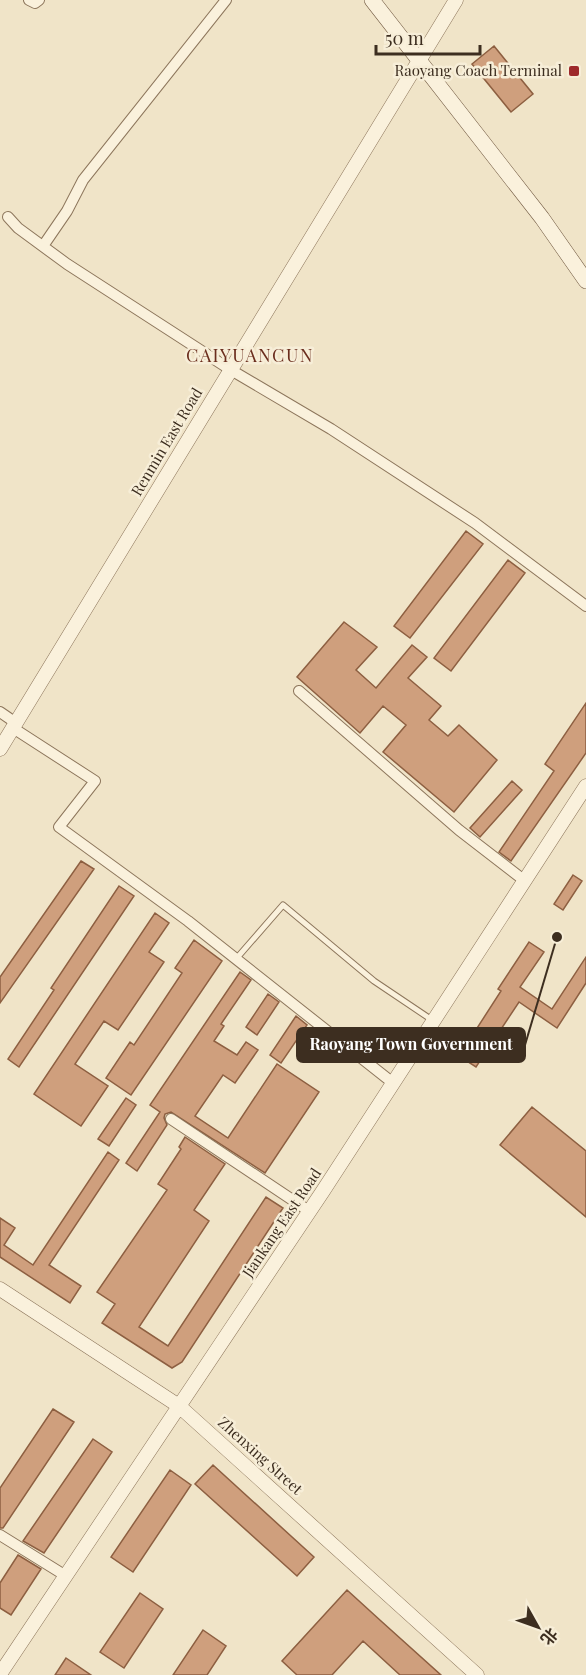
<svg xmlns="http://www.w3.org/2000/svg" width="586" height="1675" font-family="'Playfair Display','Noto Sans SC',serif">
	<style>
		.building { fill: #cf9f7d; stroke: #8d5f41; stroke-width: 1.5 }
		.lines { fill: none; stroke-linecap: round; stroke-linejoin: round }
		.service-casing { stroke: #8d765c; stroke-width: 7 }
		.minor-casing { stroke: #8d765c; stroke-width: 12 }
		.tertiary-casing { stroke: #8d765c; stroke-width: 15 }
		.secondary-casing { stroke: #6f573f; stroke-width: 16 }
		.service { stroke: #faf1dc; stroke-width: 5 }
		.minor { stroke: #faf1dc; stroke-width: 10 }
		.tertiary { stroke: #faf1dc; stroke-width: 14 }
		.secondary { stroke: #faf1dc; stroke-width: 15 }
		.poi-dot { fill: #9e2a2b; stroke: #f7eed8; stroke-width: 2 }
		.labels { text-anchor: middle; stroke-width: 5; stroke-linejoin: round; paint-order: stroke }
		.poi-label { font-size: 15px; fill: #3d2e20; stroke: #f7eed8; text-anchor: end }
		.street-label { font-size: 15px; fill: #3d2e20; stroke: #f7eed8 }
		.quarter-label { font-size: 18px; letter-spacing: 1.5px; fill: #6b2e1e; stroke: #f7eed8 }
		.leader { fill: none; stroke: #3d2e20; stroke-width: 2 }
		.callout-dot { fill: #3d2e20; stroke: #f7eed8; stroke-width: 2 }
		.callout { fill: #3d2e20; stroke: #3d2e20; stroke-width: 2 }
		.callout-label { font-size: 16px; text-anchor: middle; font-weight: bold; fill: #fff }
	</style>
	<rect width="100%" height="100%" fill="#f0e4c8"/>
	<path class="building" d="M494,46L533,94L511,112L472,64Z
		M466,531L483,544L410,638L394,626Z
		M508,560L525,573L451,671L434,658Z
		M344,622L377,647L356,670L376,688L412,645L427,657L408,678L441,706L429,720L448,736L459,725L497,760L454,812L383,752L406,725L383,706L360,733L297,677Z
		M586,703V753L511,861L499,852L554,771L545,764Z
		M512,781L522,790L480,837L470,828Z
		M81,861L94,869L0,1003V977Z
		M573,875L582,881L563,910L554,904Z
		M119,886L134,896L19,1067L8,1059L54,990L51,988Z
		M155,913L169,923L149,952L164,962L118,1030L104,1021L75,1064L108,1086L81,1126L34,1094Z
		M194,940L222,961L131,1095L106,1078L130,1042L134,1045L182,973L175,968Z
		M529,942L544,952L520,987L552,1009L586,957V983L557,1028L519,1002L476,1067L459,1056L501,991L498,989Z
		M240,972L251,980L221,1024L224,1026L214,1041L237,1055L246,1042L258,1050L235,1083L223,1075L195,1116L228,1138L277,1064L319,1092L265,1173L171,1112L165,1114L164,1118L167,1125L137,1171L126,1163L160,1112L150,1105Z
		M268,994L279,1002L257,1035L246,1027Z
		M296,1016L307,1025L281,1063L270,1055Z
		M126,1098L136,1105L109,1146L98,1139Z
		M532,1107L586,1151V1217L500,1145Z
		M185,1137L225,1164L194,1210L209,1221L139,1327L168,1346L266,1197L283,1208L182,1362L172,1368L102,1323L115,1304L97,1292L167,1190L158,1184L181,1149L179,1147Z
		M108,1152L119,1160L49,1265L81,1286L70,1303L0,1257V1218L15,1228L4,1245L33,1265Z
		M53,1409L74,1422L3,1528H0V1488Z
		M93,1439L112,1452L44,1553L23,1541Z
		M213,1465L314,1557L297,1576L195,1484Z
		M170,1470L191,1485L133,1572L111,1557Z
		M18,1555L41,1569L11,1615L0,1608V1583Z
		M347,1590L381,1621L441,1675H400L363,1641L332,1675H297L282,1661Z
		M140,1593L163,1609L124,1668L100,1652Z
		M203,1630L226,1646L207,1675H173Z
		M66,1658L91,1675H55Z"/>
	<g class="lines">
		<defs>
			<path id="service" d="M236,959L283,905L374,981L432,1020"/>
			<path id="minor" d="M29,0L35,3L39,0
				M8,217L18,228L67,264L231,370L331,429L475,523L586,606
				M43,246L67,211L83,180L226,0
				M299,691L459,830L525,881
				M0,712L16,723
				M13,728L95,781L59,827L188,921L393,1083
				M171,1119L309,1211
				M0,1535L66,1576"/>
			<path id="tertiary" d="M0,749L456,0
				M0,1289L179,1406L477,1675
				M0,1674L323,1191L586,786"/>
			<path id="secondary" d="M372,0L542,218L586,281"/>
		</defs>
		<use href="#service" class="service-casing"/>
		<use href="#minor" class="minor-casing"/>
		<use href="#tertiary" class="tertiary-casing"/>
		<use href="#secondary" class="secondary-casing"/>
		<use href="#service" class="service"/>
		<use href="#minor" class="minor"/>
		<use href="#tertiary" class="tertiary"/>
		<use href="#secondary" class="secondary"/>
	</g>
	<rect class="poi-dot" x="568" y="65" width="12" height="12" rx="3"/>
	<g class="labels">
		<g class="poi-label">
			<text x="562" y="76">Raoyang Coach Terminal</text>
		</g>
		<g class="street-label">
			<text transform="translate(167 442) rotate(-59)" y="5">Renmin East Road</text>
			<text transform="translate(282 1223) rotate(-56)" y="5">Jiankang East Road</text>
			<text transform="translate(260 1456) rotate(42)" y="5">Zhenxing Street</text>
		</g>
		<g class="quarter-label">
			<text x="250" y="362">CAIYUANCUN</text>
		</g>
	</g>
	<path class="leader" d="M557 937L525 1045"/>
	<circle class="callout-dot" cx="557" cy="937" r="6"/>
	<rect class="callout" x="297" y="1028" width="228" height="34" rx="6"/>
	<g class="callout-label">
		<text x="411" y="1050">Raoyang Town Government</text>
	</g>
	<g transform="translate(538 1627) rotate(130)" stroke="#f7eed8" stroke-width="4.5" paint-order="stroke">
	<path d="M0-4.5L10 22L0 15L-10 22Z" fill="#3d2e20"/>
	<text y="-9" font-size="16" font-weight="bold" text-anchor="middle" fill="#3d2e20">北</text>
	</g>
	<path d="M376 45v9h104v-9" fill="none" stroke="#3d2e20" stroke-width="3"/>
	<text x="385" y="45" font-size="18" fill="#3d2e20" stroke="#f7eed8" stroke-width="4.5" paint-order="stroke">50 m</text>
</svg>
